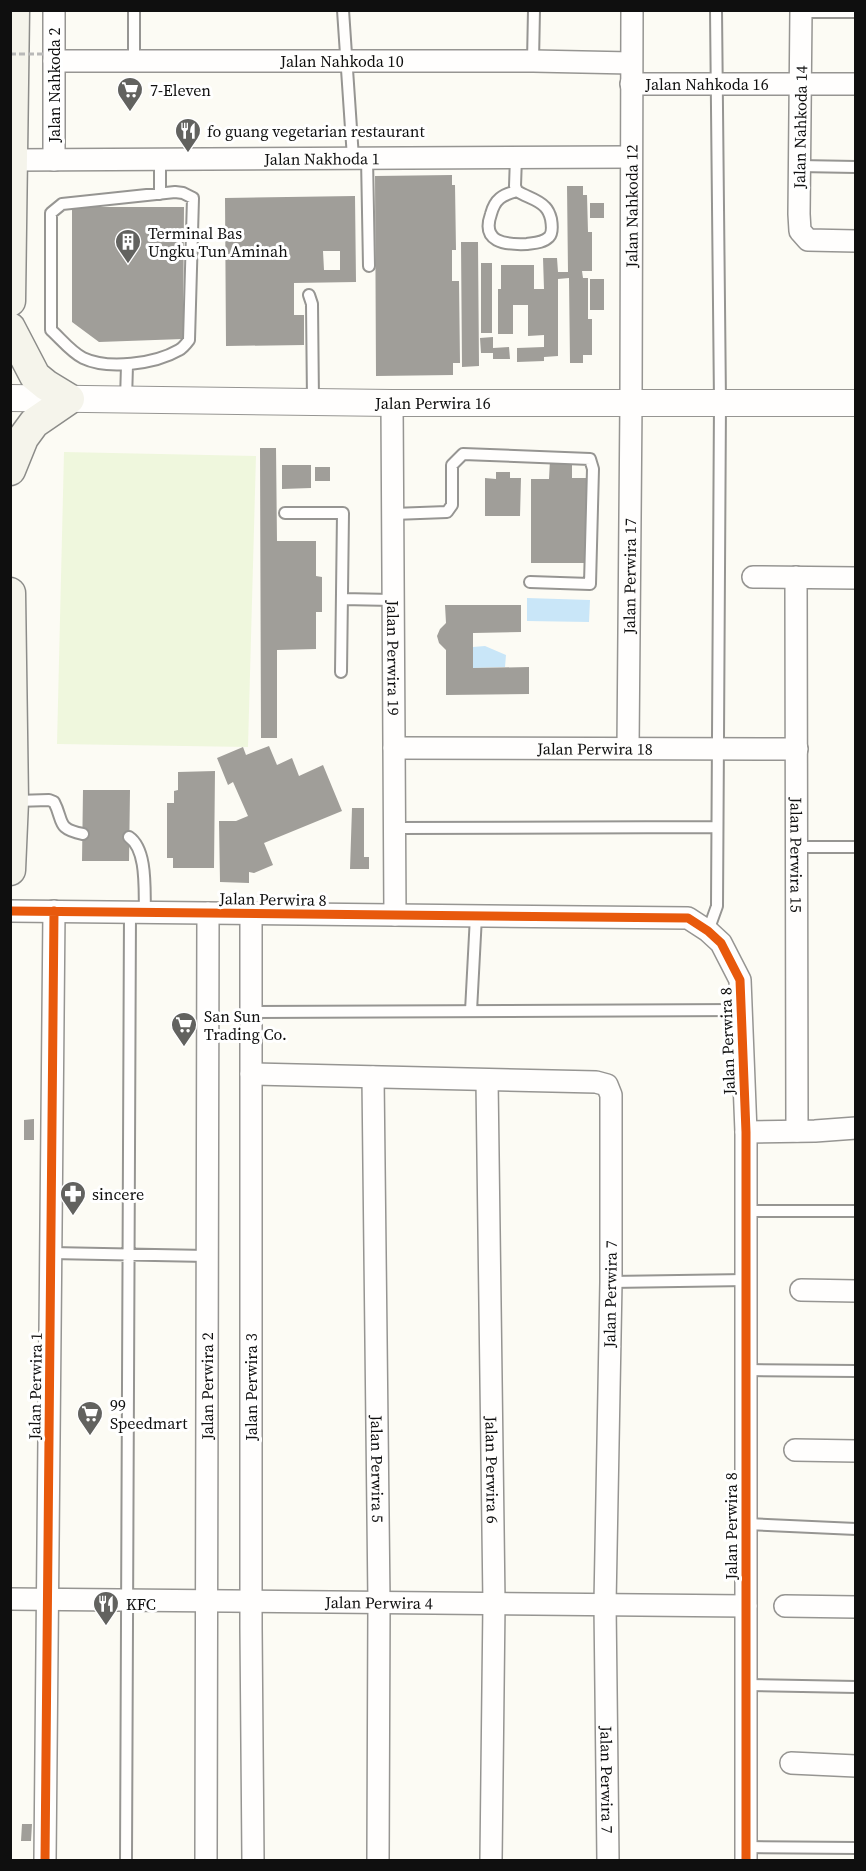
<svg xmlns="http://www.w3.org/2000/svg" width="866" height="1871" font-family="'Source Serif 4',serif">
	<style>
		.pitch { fill: #eff7dd }
		.water { fill: #c9e6f8 }
		.building { fill: #a09e99; fill-rule: evenodd }
		.lines { fill: none; stroke-linecap: round; stroke-linejoin: round }
		.service-casing { stroke: #969592; stroke-width: 14 }
		.minor-casing { stroke: #969592; stroke-width: 24 }
		.tertiary-casing { stroke: #969592; stroke-width: 28 }
		.secondary-casing { stroke: #8c8c89; stroke-width: 33 }
		.service { stroke: #fffefd; stroke-width: 10 }
		.minor { stroke: #fffefd; stroke-width: 21 }
		.tertiary { stroke: #fffefd; stroke-width: 26 }
		.secondary { stroke: #f5f4eb; stroke-width: 30 }
		.path-bridge { stroke: #b9b9b8; stroke-width: 3; stroke-dasharray: 6 3; stroke-linecap: butt }
		.cycleway-casing { stroke: #fff; stroke-width: 13 }
		.cycleway { stroke: #e8590c; stroke-width: 9 }
		.labels { text-anchor: middle; stroke-width: 6; stroke-linejoin: round; paint-order: stroke }
		.street-label { font-size: 16px; fill: #0f0f0f; stroke: #fff }
		.poi-label { font-size: 16px; fill: #0f0f0f; stroke: #fff; text-anchor: start }
	</style>
	<rect width="100%" height="100%" fill="#fcfbf4"/>
	<path class="pitch" d="M64,452L256,456L248,747L57,744Z"/>
	<path class="water" d="M527,598L590,600L589,622L527,621Z
		M485,646L506,655L505,667L473,668V647Z"/>
	<path class="building" d="M452,175V185H455L456,250H452V281H459L460,363H453V375L376,376L375,176Z
		M567,186H583V195H587L588,232H592V271H582L583,278H588V319H592V355H583V363H570L569,278L558,279V356L544,357V361L517,362V348L544,347V335L528,336V305H513V334H498V289H501V265H534V289H544L543,258H557L558,272H568Z
		M355,196L356,282L294,283V315H304V345L226,346L225,198ZM323,251H340V270H324Z
		M590,203H604V218H590Z
		M72,207H184L183,339L99,342L72,322Z
		M461,242H478L479,366L462,367Z
		M481,263H492V333H481Z
		M590,279H604V310H590Z
		M493,337V348L509,347L510,359H493V353H481L480,338Z
		M260,448H276L277,541H316V576L322,577V612H316V649L277,650V738H261Z
		M572,459V478H589V563H531V479H549L550,460Z
		M282,465H311V488L282,489Z
		M315,467H330V481H315Z
		M496,472H510V478H521L520,516H485V478L496,479Z
		M445,605H521V632L473,633V668L529,667V694L446,695V650L439,643L437,636L440,629L446,623Z
		M269,746L277,765L292,758L299,776L323,765L342,811L264,843L273,865L254,873L249,872V883L220,882L219,821H236L248,816L233,782L228,785L217,758L243,747L246,755Z
		M215,771L214,868H173V858H167V803H174V791L178,790V772Z
		M83,790H130L129,861H82Z
		M352,808H364V857H369V869H350Z
		M34,1119V1140H24V1120Z
		M22,1824H32L31,1841H21Z"/>
	<g class="lines">
		<defs>
			<path id="service" d="M343,10L353,158
				M801,12H856
				M134,61V10
				M533,61L534,10
				M516,157L515,186L517,191
				M367,158L369,266
				M799,166L856,167
				M517,191C526,197 538,199 545,207C549,211 550,215 551,219C552,225 553,233 549,237C543,243 534,243 527,244C504,245 481,242 491,214C495,199 502,195 517,191Z
				M175,192L183,193L193,198L189,340C186,344 183,348 179,350C155,364 108,370 83,358C71,352 61,339 51,330V213L62,204Z
				M160,194V159
				M309,295L312,304L313,401
				M126,400L127,365
				M285,513H343L341,672
				M393,514L447,512L452,505V465L463,454L590,459L593,469L590,584L530,582
				M342,599L393,600
				M16,801L49,800L54,802C64,821 56,829 83,834
				M394,828L717,827
				M129,837C148,850 144,892 145,912
				M797,847H856
				M708,931L717,906L720,402L716,10
				M471,1011L476,916
				M251,1012L741,1010
				M746,1211H856
				M51,1253L207,1256
				M611,1282L746,1280
				M746,1370L856,1371
				M746,1524L856,1529
				M746,1685L856,1687
				M746,1847L856,1848
				M126,1860L130,912"/>
			<g id="minor">
				<path d="M801,10L799,214L800,231L808,240L856,241"/>
				<path id="s1" d="M54,61H533L631,63"/>
				<path id="s2" d="M631,84H856"/>
				<path id="s3" d="M13,160L631,157"/>
				<path d="M54,160V10"/>
				<path id="s4" d="M392,403L395,915"/>
				<path d="M753,577L856,578"/>
				<path id="s5" d="M796,577L797,1131"/>
				<path id="s6" d="M394,748L797,749"/>
				<path id="s7" d="M628,748L631,402L632,10"/>
				<path d="M10,911L688,918L708,931L721,943L740,980L746,1132V1860"/>
				<path d="M251,913V1628L253,1860"/>
				<path id="s8" d="M251,1074L596,1082L607,1085L611,1095V1282L605,1604L608,1860"/>
				<path id="s9" d="M373,1077L379,1602L378,1860"/>
				<path id="s10" d="M487,1080L494,1603L491,1860"/>
				<path d="M746,1132L815,1131L856,1128"/>
				<path d="M801,1290L856,1291"/>
				<path d="M795,1450L856,1451"/>
				<path id="s11" d="M10,1599L746,1606"/>
				<path d="M785,1606L856,1607"/>
				<path d="M791,1763L856,1766"/>
				<path d="M45,1860L54,911"/>
				<path id="s12" d="M206,1860L208,913"/>
			</g>
			<g id="tertiary">
				<path id="s13" d="M10,398L392,403H856"/>
			</g>
			<path id="secondary" d="M10,301L14,10
				M10,328L35,376L46,385L69,399L34,423L23,438L10,470
				M10,593L13,801L10,870"/>
		</defs>
		<use href="#service" class="service-casing"/>
		<use href="#minor" class="minor-casing"/>
		<use href="#tertiary" class="tertiary-casing"/>
		<use href="#secondary" class="secondary-casing"/>
		<use href="#service" class="service"/>
		<use href="#minor" class="minor"/>
		<use href="#tertiary" class="tertiary"/>
		<use href="#secondary" class="secondary"/>
		<path class="path-bridge" d="M10,54H45"/>
		<defs>
			<path id="cycleway" d="M10,911L688,918L708,931L721,943L740,980L746,1132V1860
				M45,1860L54,911"/>
		</defs>
		<use href="#cycleway" class="cycleway-casing"/>
		<use href="#cycleway" class="cycleway"/>
	</g>
	<defs>
		<symbol id="supermarket-pin" viewBox="-11 -11 22 30"><path d="M0 17L-7.5 6A9.5 9.5 0 1 1 7.5 6Z" fill="#62625f" stroke="#fff"/><path d="M-6-5.5h2.5l.6 2H6L4.5 2H-2.5L-4.4-4H-6ZM-1.5 3.2a1.3 1.3 0 1 0 .1 0ZM3 3.2a1.3 1.3 0 1 0 .1 0Z" fill="#fff"/></symbol>
		<symbol id="restaurant-pin" viewBox="-11 -11 22 30"><path d="M0 17L-7.5 6A9.5 9.5 0 1 1 7.5 6Z" fill="#62625f" stroke="#fff"/><path d="M-5-6h1v4h1v-4h1v4h1v-4h1v5L-1.5 .5V6h-2V.5L-5-1ZM5-6V6H3V1.5H1.5Q1.5-4 5-6Z" fill="#fff"/></symbol>
		<symbol id="building-pin" viewBox="-11 -11 22 30"><path d="M0 17L-7.5 6A9.5 9.5 0 1 1 7.5 6Z" fill="#62625f" stroke="#fff"/><path d="M-4-6H4V6H1V3H-1V6H-4ZM-2.5-4.3h1.7v1.8h-1.7ZM.8-4.3h1.7v1.8H.8ZM-2.5-1h1.7V.8h-1.7ZM.8-1h1.7V.8H.8Z" fill="#fff"/></symbol>
		<symbol id="pharmacy-pin" viewBox="-11 -11 22 30"><path d="M0 17L-7.5 6A9.5 9.5 0 1 1 7.5 6Z" fill="#62625f" stroke="#fff"/><path d="M-2-6h4v4h4v4h-4v4h-4v-4h-4v-4h4Z" fill="#fff"/></symbol>
	</defs>
	<g fill-rule="evenodd">
		<use href="#supermarket-pin" x="115" y="75" width="30" height="40"/>
		<use href="#restaurant-pin" x="173" y="116" width="30" height="40"/>
		<use href="#building-pin" x="113" y="227" width="30" height="40"/>
		<use href="#supermarket-pin" x="169" y="1010" width="30" height="40"/>
		<use href="#pharmacy-pin" x="58" y="1179" width="30" height="40"/>
		<use href="#supermarket-pin" x="75" y="1399" width="30" height="40"/>
		<use href="#restaurant-pin" x="91" y="1589" width="30" height="40"/>
	</g>
	<g class="labels">
		<g class="street-label">
			<text dy="6" stroke="none"><textPath href="#s1" startOffset="288">Jalan Nahkoda 10</textPath></text>
			<text dy="6" stroke="none"><textPath href="#s2" startOffset="76">Jalan Nahkoda 16</textPath></text>
			<text transform="translate(54 85) rotate(-90)" y="6">Jalan Nahkoda 2</text>
			<text transform="translate(800 127) rotate(-89)" y="6">Jalan Nahkoda 14</text>
			<text dy="6" stroke="none"><textPath href="#s3" startOffset="309">Jalan Nakhoda 1</textPath></text>
			<text dy="6" stroke="none"><textPath href="#s7" startOffset="542">Jalan Nahkoda 12</textPath></text>
			<text dy="6" stroke="none"><textPath href="#s13" startOffset="423">Jalan Perwira 16</textPath></text>
			<text dy="6" stroke="none"><textPath href="#s7" startOffset="172">Jalan Perwira 17</textPath></text>
			<text dy="6" stroke="none"><textPath href="#s4" startOffset="255">Jalan Perwira 19</textPath></text>
			<text dy="6" stroke="none"><textPath href="#s6" startOffset="201">Jalan Perwira 18</textPath></text>
			<text dy="6" stroke="none"><textPath href="#s5" startOffset="278">Jalan Perwira 15</textPath></text>
			<text transform="translate(273 899) rotate(1)" y="6">Jalan Perwira 8</text>
			<text transform="translate(727 1041) rotate(-92)" y="6">Jalan Perwira 8</text>
			<text transform="translate(610 1294) rotate(-89)" y="6">Jalan Perwira 7</text>
			<text transform="translate(35 1386) rotate(-89)" y="6">Jalan Perwira 1</text>
			<text dy="6" stroke="none"><textPath href="#s12" startOffset="474">Jalan Perwira 2</textPath></text>
			<text transform="translate(251 1387) rotate(-90)" y="6">Jalan Perwira 3</text>
			<text dy="6" stroke="none"><textPath href="#s9" startOffset="392">Jalan Perwira 5</textPath></text>
			<text dy="6" stroke="none"><textPath href="#s10" startOffset="390">Jalan Perwira 6</textPath></text>
			<text transform="translate(731 1526) rotate(-90)" y="6">Jalan Perwira 8</text>
			<text dy="6" stroke="none"><textPath href="#s11" startOffset="369">Jalan Perwira 4</textPath></text>
			<text dy="6" stroke="none"><textPath href="#s8" startOffset="1052">Jalan Perwira 7</textPath></text>
		</g>
		<g class="poi-label">
			<text x="150" y="96">7-Eleven</text>
			<text x="207" y="137">fo guang vegetarian restaurant</text>
			<text x="148" y="239">Terminal Bas<tspan x="148" dy="18">Ungku Tun Aminah</tspan></text>
			<text x="204" y="1022">San Sun<tspan x="204" dy="18">Trading Co.</tspan></text>
			<text x="92" y="1200">sincere</text>
			<text x="110" y="1411">99<tspan x="110" dy="18">Speedmart</tspan></text>
			<text x="126" y="1610">KFC</text>
		</g>
	</g>
	<rect width="866" height="1871" fill="none" stroke="#0f0f0f" stroke-width="24"/>
</svg>
